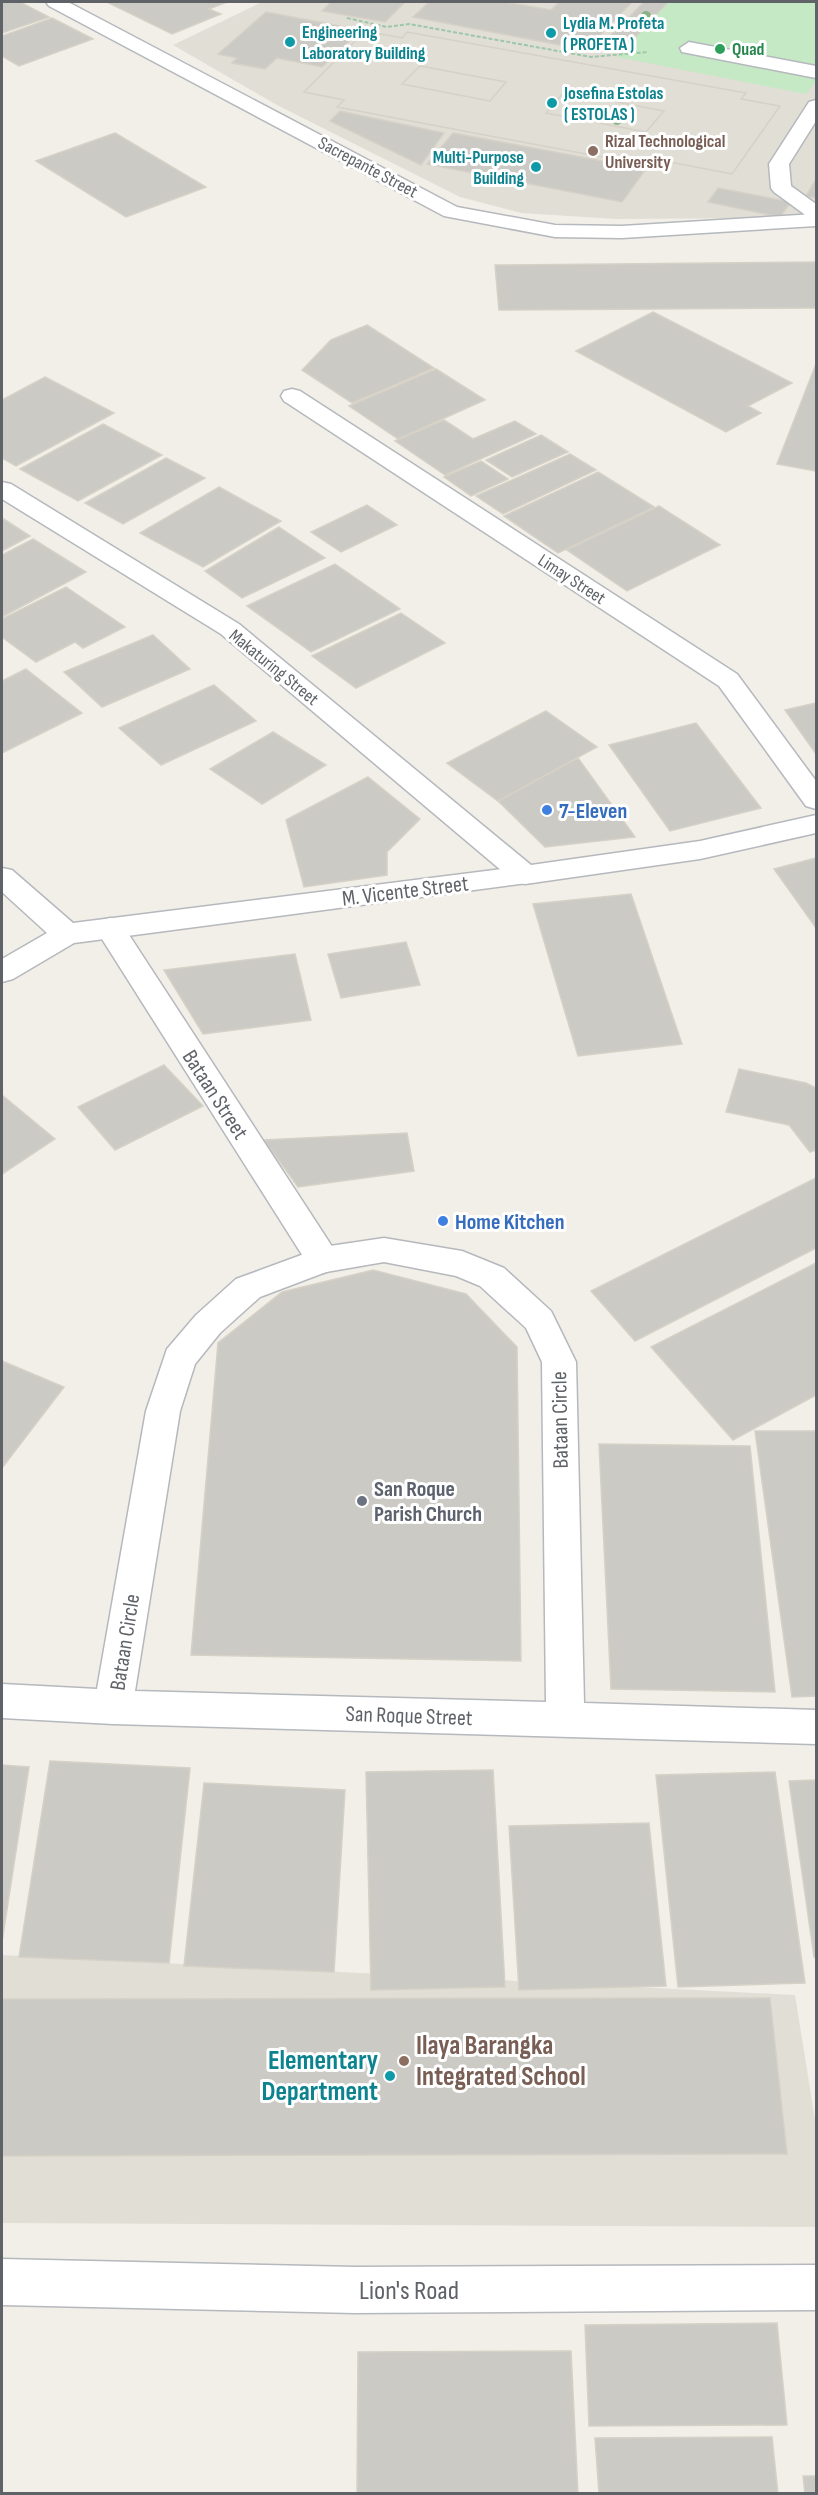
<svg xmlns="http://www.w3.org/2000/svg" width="818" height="2495" font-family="'Sofia Sans Condensed',sans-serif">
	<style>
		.education { fill: #e1ded6 }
		.green { fill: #c5e8c5 }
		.building { fill: #cccac5; stroke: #d6d1c6; stroke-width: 1.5; fill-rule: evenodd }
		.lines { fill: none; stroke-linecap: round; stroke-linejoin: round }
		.service-casing { stroke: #b5b8bc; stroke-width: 3 }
		.minor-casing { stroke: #b5b8bc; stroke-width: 3 }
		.tertiary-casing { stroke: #b5b8bc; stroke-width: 3 }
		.path { stroke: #9cc7a9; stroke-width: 2; stroke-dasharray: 4 2; stroke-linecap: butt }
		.service { fill: #fff; fill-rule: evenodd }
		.minor { fill: #fff; fill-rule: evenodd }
		.tertiary { fill: #fff; fill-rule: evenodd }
		.tree { fill: #89b387 }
		.culture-dot { fill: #0f9aa8; stroke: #fff; stroke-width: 2 }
		.leisure-dot { fill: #2e9e5b; stroke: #fff; stroke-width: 2 }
		.education-dot { fill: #8d6e63; stroke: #fff; stroke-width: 2 }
		.shop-dot { fill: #3f7fe0; stroke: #fff; stroke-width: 2 }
		.worship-dot { fill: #6b7280; stroke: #fff; stroke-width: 2 }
		.labels { text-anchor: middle; stroke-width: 6; stroke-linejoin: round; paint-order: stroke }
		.far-culture-label { font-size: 18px; font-weight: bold; fill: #0d838f; stroke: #fff; text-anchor: start }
		.far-leisure-label { font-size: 18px; font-weight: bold; fill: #27864d; stroke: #fff; text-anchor: start }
		.far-education-label { font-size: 18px; font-weight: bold; fill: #785e54; stroke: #fff; text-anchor: start }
		.far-street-label { font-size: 18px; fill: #5f6368; stroke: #fff }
		.shop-label { font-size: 22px; font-weight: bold; fill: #366cbe; stroke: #fff; text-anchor: start }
		.street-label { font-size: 22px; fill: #5f6368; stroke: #fff }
		.worship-label { font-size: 22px; font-weight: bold; fill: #5b616d; stroke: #fff; text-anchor: start }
		.near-education-label { font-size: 27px; font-weight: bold; fill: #785e54; stroke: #fff; text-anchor: start }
		.near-culture-label { font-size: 27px; font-weight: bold; fill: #0d838f; stroke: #fff; text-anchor: end }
		.near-street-label { font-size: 27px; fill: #5f6368; stroke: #fff }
	</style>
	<rect width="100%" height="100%" fill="#f1efe8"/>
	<path class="education" d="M262,2H816V212L780,218L616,219L521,213L460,197L277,105L173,45Z
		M2,1955L795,1995L816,2126V2227L2,2223Z"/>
	<path class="green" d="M668,2H816V81L806,94L617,57Z"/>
	<path class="building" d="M2,2H20L49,17L2,33Z
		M107,2H227L209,9L221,14L172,34Z
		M331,2H405L385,22L322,11Z
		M429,2H505L551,10L559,2H632L586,50L413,17Z
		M644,2H668L632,41L610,36Z
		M266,12L361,30L322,67L277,58L265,69L232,63L237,58L218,54Z
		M52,18L93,39L19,66L2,56V36Z
		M365,31L402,38L407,32L746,93L741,99L780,106L732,174L670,162L665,169L337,107L344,100L304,92ZM420,66L506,82L490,101L402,84ZM564,92L664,111L646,132L546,113Z
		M365,31L402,38L407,32L746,93L741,99L780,106L732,174L670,162L665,169L337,107L344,100L304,92Z
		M420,66L506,82L490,101L402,84Z
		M564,92L664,111L646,132L546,113Z
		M340,111L444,133L421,165L330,121Z
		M115,133L206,187L126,217L36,161Z
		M453,133L646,169L622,202L427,164Z
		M816,179V198L806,196Z
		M718,188L791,202L780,217L708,202Z
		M816,262V308L499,310L495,265Z
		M653,312L792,383L748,406L761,413L726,432L576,351Z
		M367,325L434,368L352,403L302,370L331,340Z
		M816,364V471L777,464Z
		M436,369L485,400L398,439L349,406Z
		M45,377L114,413L16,466L2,458V400Z
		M444,420L473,439L515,421L536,434L445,475L395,441Z
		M103,424L162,455L78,501L20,469Z
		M541,435L568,452L512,477L486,460Z
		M570,454L596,470L503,514L476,496Z
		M166,458L205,478L123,524L85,503Z
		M481,461L508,479L471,496L444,477Z
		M598,472L654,507L558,553L504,516Z
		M219,487L281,521L203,567L140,533Z
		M367,505L397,525L341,552L311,532Z
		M659,506L720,545L627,591L567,550Z
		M2,518L30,536L2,551Z
		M279,527L325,558L242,598L205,571Z
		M33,539L86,572L2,617V555Z
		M335,564L400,609L311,652L247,606Z
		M66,587L125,627L83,648L75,642L36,662L2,637V619Z
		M401,613L445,643L356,688L312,656Z
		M153,635L190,669L102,707L64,672Z
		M26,669L82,713L2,753V681Z
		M214,685L256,721L161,765L119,728Z
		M816,703V754L785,710Z
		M546,711L597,747L498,801L447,763Z
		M696,723L761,808L670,831L609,745Z
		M273,732L326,765L262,804L210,769Z
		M578,758L635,837L545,847L498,801Z
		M368,777L420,819L387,852V875L304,887L286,820Z
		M816,858V928L774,869Z
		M631,894L682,1044L578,1056L533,904Z
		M406,942L420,985L341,998L328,954Z
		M295,954L311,1020L203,1034L164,970Z
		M164,1065L203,1106L115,1150L78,1107Z
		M739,1069L806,1083L816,1088V1150L810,1152L789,1125L726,1112Z
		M2,1095L55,1139L2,1174Z
		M407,1133L414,1171L298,1187L264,1140Z
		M816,1178V1248L635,1341L591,1291Z
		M816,1263V1395L733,1440L651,1347Z
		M373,1270L466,1294L517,1347L521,1661L191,1655L218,1343L282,1292Z
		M2,1361L64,1387L2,1468Z
		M755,1431H816V1696L792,1697Z
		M599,1444L750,1446L775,1692L611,1689Z
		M50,1761L190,1768L169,1963L19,1957Z
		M2,1765L29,1767L2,1942Z
		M493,1770L505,1987L371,1990L366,1772Z
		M775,1772L805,1983L678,1987L656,1775Z
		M816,1780V1957H814L789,1781Z
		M204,1783L345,1790L334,1972L184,1966Z
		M649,1823L666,1986L519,1990L509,1826Z
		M770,1998L787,2154L2,2156V1999Z
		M777,2323L787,2425L589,2426L585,2325Z
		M571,2351L578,2494H357L358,2352Z
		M772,2437L778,2494H599L595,2438Z
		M803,2476H816V2494H805Z"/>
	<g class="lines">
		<defs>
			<path id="service" d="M689,42L816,66V78L682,52L680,48Z
				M816,100V121L789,164L791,186L816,204V224L809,222L804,214L774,192L771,188L769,164L809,102Z
				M110,918L120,921L335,1251L340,1260L335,1269L323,1273L311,1269L95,928L100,921Z"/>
			<path id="minor" d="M46,2H68L457,207L555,225L622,226L816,214V226L622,238L555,237L444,216L49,6Z
				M292,389L300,391L737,674L816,781V809L806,806L719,686L284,401L281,396L284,391Z
				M525,866L535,868L539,875L535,882L74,943L13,979L2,982V959L47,933L2,892V868L12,870L73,923Z
				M384,1238L462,1251L504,1268L551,1311L576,1362L584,1703L816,1710V1744L113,1724L2,1718V1684L97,1689L146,1411L167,1349L196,1315L236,1279L323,1247ZM384,1262L456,1276L480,1286L526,1328L542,1362L546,1702L135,1691L180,1411L195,1364L220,1333L260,1297L326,1272Z
				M2,2259L355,2267L816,2265V2310L355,2313L2,2305Z"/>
			<path id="tertiary" d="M2,482L11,484L239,624L531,865L700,841L816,815V833L700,859L525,884L515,882L221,634L2,499Z"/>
		</defs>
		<use href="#service" class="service-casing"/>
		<use href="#minor" class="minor-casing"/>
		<use href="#tertiary" class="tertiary-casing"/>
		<path class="path" d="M347,18L387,27L409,24L591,57L648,52"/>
		<use href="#service" class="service"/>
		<use href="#minor" class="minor"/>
		<use href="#tertiary" class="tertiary"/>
	</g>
	<g class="tree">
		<circle cx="646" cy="16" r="5"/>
		<circle cx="620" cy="43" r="5"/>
		<circle cx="617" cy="120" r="5"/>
	</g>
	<g class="culture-dot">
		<circle cx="551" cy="33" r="6"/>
		<circle cx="290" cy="42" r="6"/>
		<circle cx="552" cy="103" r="6"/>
		<circle cx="536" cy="167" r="6"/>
		<circle cx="390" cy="2076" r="6"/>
	</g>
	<circle class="leisure-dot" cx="720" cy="49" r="6"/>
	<g class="education-dot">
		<circle cx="593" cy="151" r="6"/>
		<circle cx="404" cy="2061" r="6"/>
	</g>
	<g class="shop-dot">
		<circle cx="547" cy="810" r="6"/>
		<circle cx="443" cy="1221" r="6"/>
	</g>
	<circle class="worship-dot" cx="362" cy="1501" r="6"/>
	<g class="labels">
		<g class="far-culture-label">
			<text x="563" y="29">Lydia M. Profeta<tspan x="563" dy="21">( PROFETA )</tspan></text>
			<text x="302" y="38">Engineering<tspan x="302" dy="21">Laboratory Building</tspan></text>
			<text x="564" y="99">Josefina Estolas<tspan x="564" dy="21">( ESTOLAS )</tspan></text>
			<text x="524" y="163" text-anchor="end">Multi-Purpose<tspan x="524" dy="21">Building</tspan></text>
		</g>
		<g class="far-leisure-label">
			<text x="732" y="55">Quad</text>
		</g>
		<g class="far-education-label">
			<text x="605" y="147">Rizal Technological<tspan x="605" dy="21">University</tspan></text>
		</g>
		<g class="far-street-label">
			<text transform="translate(368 167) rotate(28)" y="6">Sacrepante Street</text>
			<text transform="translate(572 579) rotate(33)" y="6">Limay Street</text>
			<text transform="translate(274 667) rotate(39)" y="6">Makaturing Street</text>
		</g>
		<g class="shop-label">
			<text x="559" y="818">7-Eleven</text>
			<text x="455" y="1229">Home Kitchen</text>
		</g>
		<g class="street-label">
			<text transform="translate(405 890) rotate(-7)" y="8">M. Vicente Street</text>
			<text transform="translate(216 1094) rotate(57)" y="8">Bataan Street</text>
			<text transform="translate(559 1420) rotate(-91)" y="8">Bataan Circle</text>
			<text transform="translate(124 1642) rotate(-81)" y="8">Bataan Circle</text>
			<text transform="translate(409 1715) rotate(2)" y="8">San Roque Street</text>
		</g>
		<g class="worship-label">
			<text x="374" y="1496">San Roque<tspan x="374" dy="25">Parish Church</tspan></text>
		</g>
		<g class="near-education-label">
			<text x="416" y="2054">Ilaya Barangka<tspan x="416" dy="31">Integrated School</tspan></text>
		</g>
		<g class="near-culture-label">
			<text x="378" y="2069">Elementary<tspan x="378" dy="31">Department</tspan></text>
		</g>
		<g class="near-street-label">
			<text x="409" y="2299">Lion's Road</text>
		</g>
	</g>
	<rect width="818" height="2495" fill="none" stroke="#5f6368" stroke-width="6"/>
</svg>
